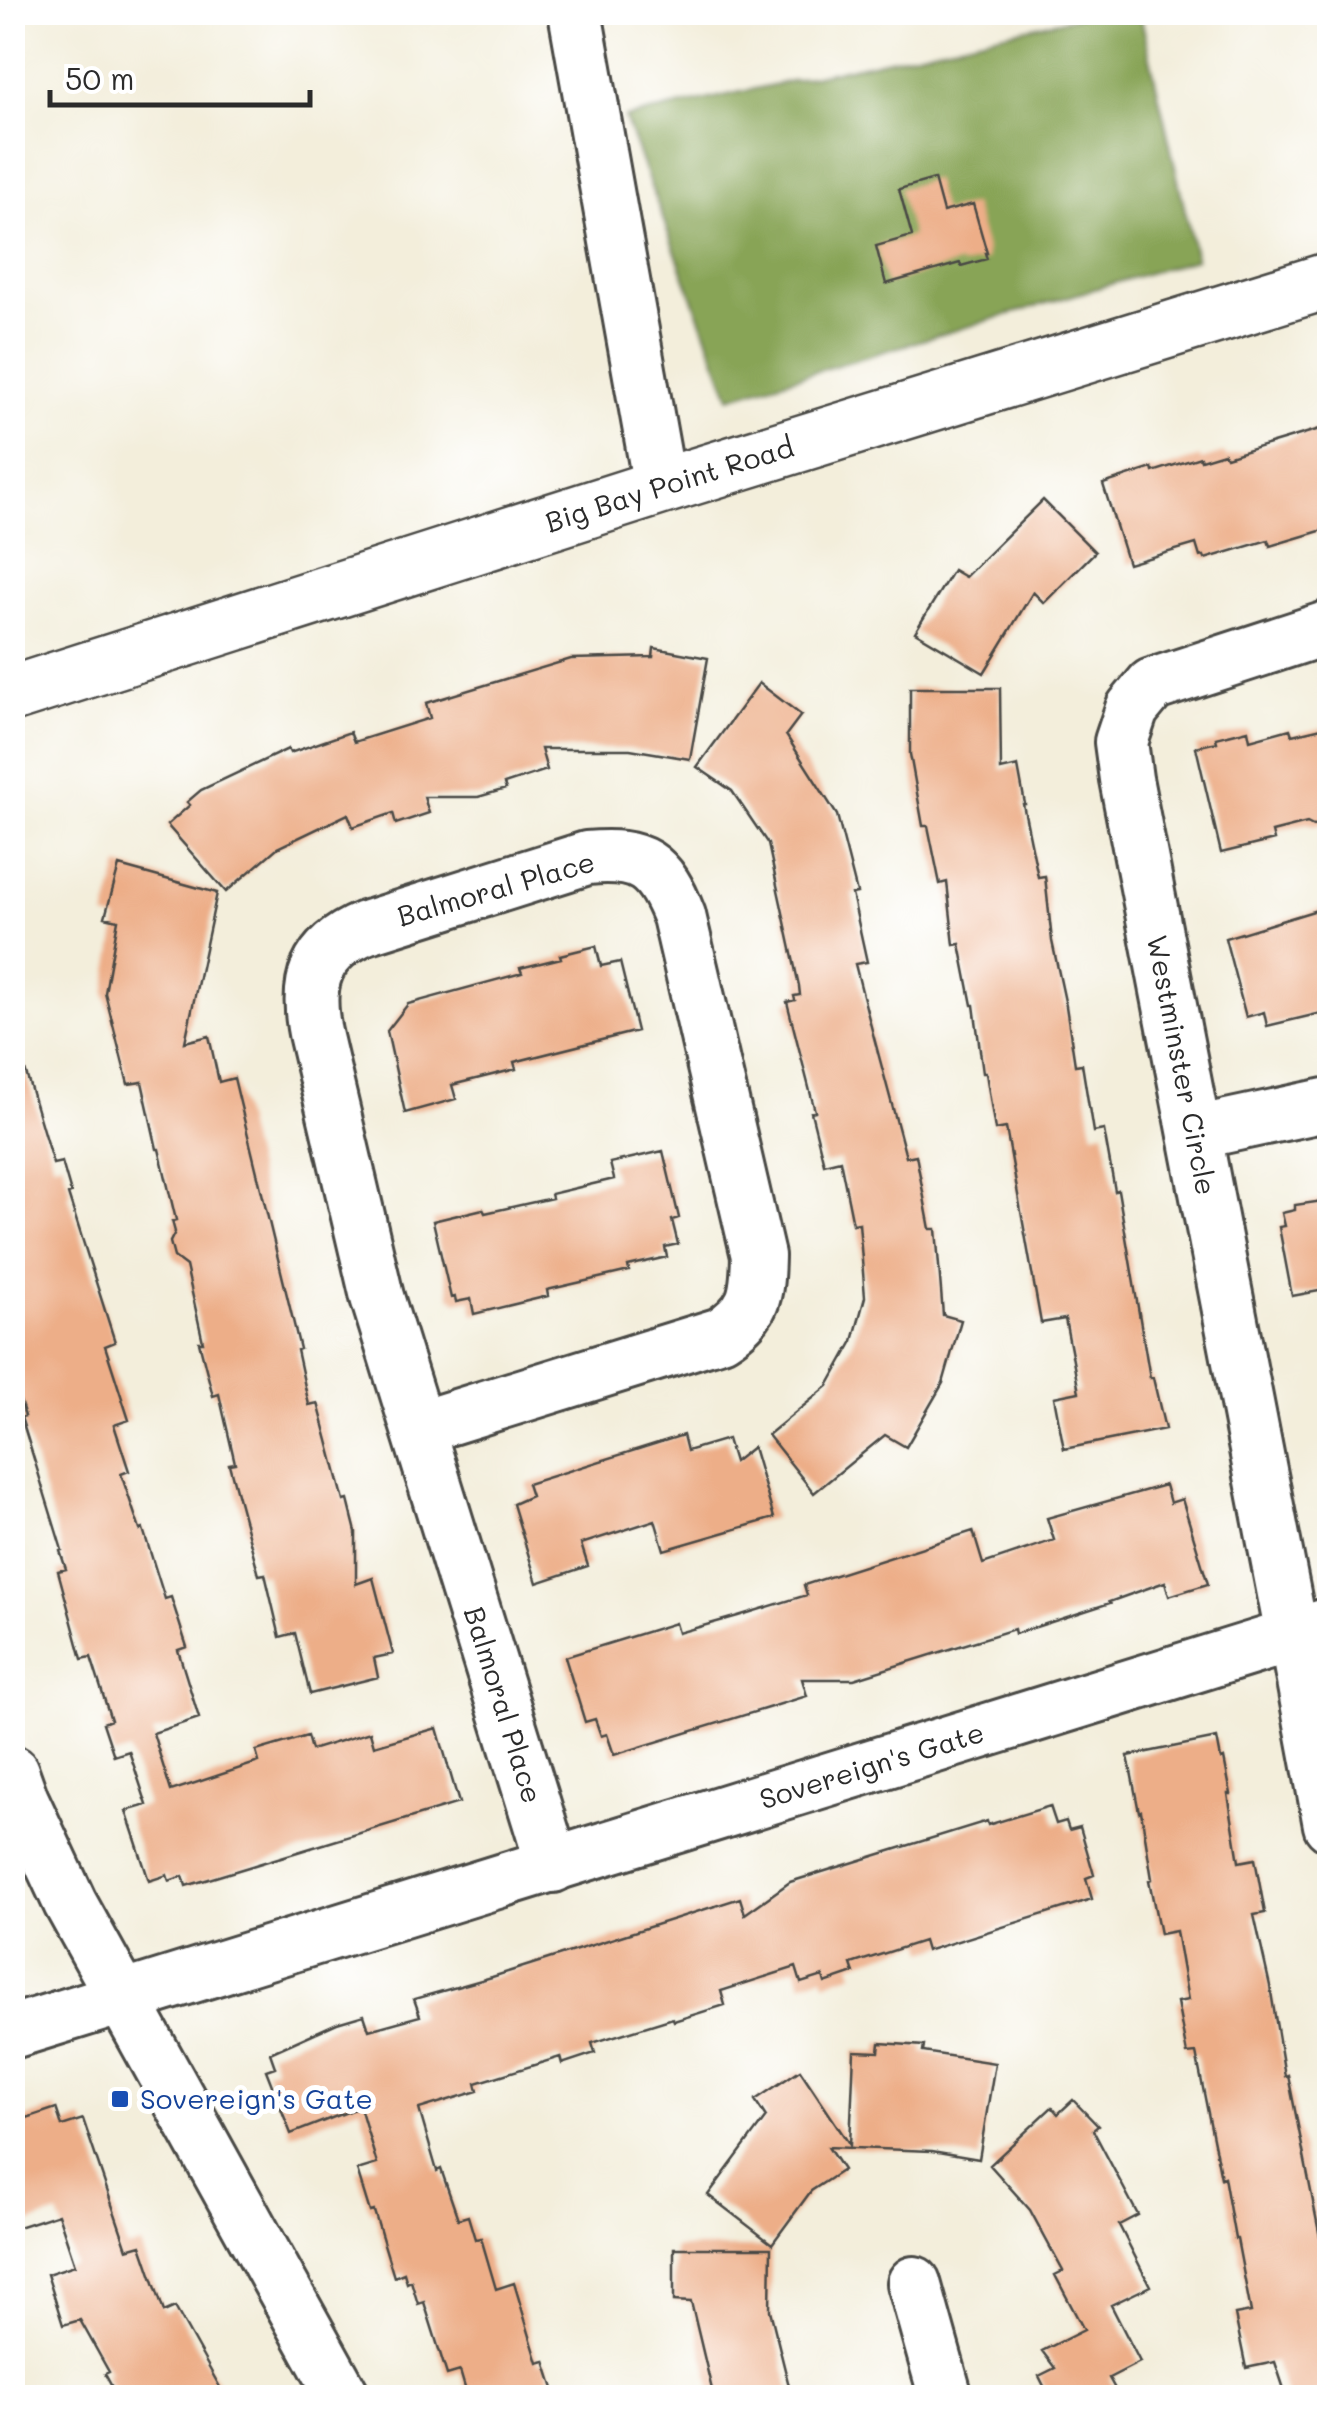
<svg xmlns="http://www.w3.org/2000/svg" width="1342" height="2410" font-family="Mali,sans-serif">
	<style>
		.forest { fill: #88a457; stroke: #5a6841; stroke-width: 2.5 }
		.building { fill: #edae88 }
		.lines { fill: none; stroke-linecap: round; stroke-linejoin: round }
		.minor-casing { stroke: #494845; stroke-width: 58 }
		.major-casing { stroke: #494845; stroke-width: 60 }
		.minor { stroke: #fff; stroke-width: 52 }
		.major { stroke: #fff; stroke-width: 55 }
		.transit-dot { fill: #1a4fb4; stroke: #fff; stroke-width: 4 }
		.labels { text-anchor: middle; stroke-width: 10; stroke-linejoin: round; paint-order: stroke }
		.street-label { font-size: 28px; fill: #2b2b2b; stroke: #fff }
		.transit-label { font-size: 28px; fill: #164399; stroke: #fff; text-anchor: start }
	</style>
	<rect width="100%" height="100%" fill="#fff"/>
	<filter id="ink" filterUnits="userSpaceOnUse"><feTurbulence type="fractalNoise" baseFrequency=".01" numOctaves="2"/><feDisplacementMap in="SourceGraphic" scale="20" xChannelSelector="R" yChannelSelector="G"/><feConvolveMatrix kernelMatrix="1 2 1 2 8 2 1 2 1" color-interpolation-filters="sRGB"/></filter>
	<filter id="wash" filterUnits="userSpaceOnUse"><feTurbulence type="fractalNoise" baseFrequency=".0048" numOctaves="4" result="noise"/><feDisplacementMap in="SourceGraphic" scale="40" xChannelSelector="R" yChannelSelector="G"/><feGaussianBlur stdDeviation="2.25" result="paint"/><feColorMatrix in="noise" values="0 0 0 0 0 0 0 0 0 0 0 0 0 0 0 0 0 1.4 0 .05"/><feComposite in="paint" operator="in"/></filter>
	<g filter="url(#wash)">
		<rect width="100%" height="100%" fill="#f3eedb"/>
		<path class="forest" d="M1094,13H1140L1196,259L730,397L625,118Z"/>
		<g id="blocks">
			<path class="building" d="M934,179L943,212L973,204L987,253H985L987,259L961,266L960,263L886,284L876,246L912,236L899,189Z
				M1330,426V528L1270,546L1268,540L1205,559L1204,556L1200,557L1196,544L1128,564L1103,484L1152,468L1153,472L1200,457L1201,460L1224,453L1226,457Z
				M1043,500L1095,552L1044,603L1033,592L984,673L915,632L953,570L965,577Z
				M654,648L708,658L690,759L630,749H541L547,770L504,784L506,789L478,797H424L429,813L396,824L393,813L353,827L348,814L277,848L226,892L167,825L190,805L187,802L201,790L288,749L290,753L350,732L354,742L430,718L426,703L571,659L653,657Z
				M759,683L801,715L786,735L837,815L857,893L852,894L867,962L855,964L869,1019L906,1157L916,1155L930,1229H936L943,1315L961,1320L943,1383L906,1447L885,1435L814,1493L768,1435L828,1386L853,1341L865,1297L859,1223L853,1224L840,1160L824,1164L811,1112L815,1111L787,1002L795,1000L794,996L800,995L799,986L768,844L732,791L697,767Z
				M910,688H1000L1001,770L1018,766L1025,804H1023L1038,877L1045,876L1052,941L1066,1006L1075,1065L1082,1064L1093,1132L1104,1130L1115,1191L1118,1190L1150,1378H1153L1165,1429L1064,1449L1054,1397L1079,1392L1065,1319L1041,1323L1006,1128L995,1130L986,1073H983L974,1005H972L960,944L954,945L947,882L940,884L928,826H923L910,754Z
				M1330,726V822L1313,826L1307,823L1272,832L1274,840L1221,853L1196,747L1217,742L1216,738L1248,730L1250,740L1290,729L1292,735Z
				M119,866L217,893L185,1042L209,1036L219,1082L234,1078L300,1349L297,1350L309,1405L318,1403L344,1501L348,1500L356,1532V1584L373,1578L393,1654L374,1658L378,1677L310,1694L295,1633L280,1637L265,1574L259,1575L229,1464L235,1463L219,1394L213,1396L199,1342H203L186,1266L174,1257L170,1242L175,1232L172,1221L176,1220L159,1149H157L142,1082L128,1084L105,993L118,920L105,917Z
				M1330,906V1011L1267,1026L1264,1012L1246,1017L1225,938Z
				M596,946L601,966L620,962L637,1031L514,1062L516,1069L452,1085L456,1099L405,1113L387,1031L408,1004L522,973L520,968L561,958L560,955Z
				M21,1056L53,1164L62,1162L71,1193L68,1194L115,1342L105,1346L129,1420L114,1425L129,1471L121,1474L140,1530L143,1529L165,1599L171,1597L187,1647L178,1650L199,1718L153,1733L171,1791L259,1762L256,1751L307,1736L311,1750L370,1732L374,1746L437,1728L459,1803L186,1886L183,1876L169,1881L167,1875L149,1881L126,1811L147,1805L129,1751L114,1756L103,1723L111,1720L91,1657L82,1659L58,1571L66,1569L60,1551L62,1550L21,1417L25,1416L12,1376V1057Z
				M663,1151L679,1218L672,1220L678,1244L665,1247L667,1257L628,1266L629,1271L547,1290L548,1296L474,1314L471,1299L456,1302L455,1297L451,1298L433,1221L483,1209L485,1213L552,1198L551,1194L614,1179L610,1163Z
				M1330,1200V1289L1292,1296L1279,1227L1285,1226L1282,1213L1295,1210V1205Z
				M683,1435L687,1451L727,1439L734,1462L753,1447L774,1518L664,1550L655,1520L581,1544L588,1566L537,1583L513,1504L531,1496L527,1484Z
				M1165,1485L1170,1503L1182,1499L1208,1584L1169,1596L1165,1582L1109,1602L1110,1603L1015,1634L1014,1629L854,1679H802L807,1696L614,1755L607,1734L601,1736L595,1719L585,1722L565,1657L675,1623L678,1633L738,1616L807,1595L804,1585L973,1531L983,1564L1054,1540L1047,1518Z
				M1217,1738L1221,1759L1224,1758L1231,1794H1228L1239,1862L1255,1859L1265,1913L1254,1915L1270,1986L1285,2076L1288,2075L1330,2288V2398H1287L1275,2362L1246,2368L1235,2315L1251,2312L1237,2239H1235L1224,2177L1221,2178L1196,2053L1187,2054L1177,2002L1188,2000L1176,1931L1160,1934L1149,1880L1152,1879L1141,1811L1139,1812L1128,1756Z
				M1050,1806L1056,1824L1066,1821L1069,1830L1080,1827L1094,1875L1086,1878L1092,1899L926,1951L923,1941L851,1964L854,1973L825,1983L823,1976L801,1983L796,1967L721,1991L725,2005L674,2021L673,2018L592,2043L595,2053L562,2064L560,2057L476,2083L478,2091L419,2109L437,2171L441,2169L458,2219L468,2216L475,2239L481,2238L496,2289L514,2283L538,2363L545,2361L557,2398H468L460,2371L447,2375L424,2302L418,2304L411,2281L407,2283L404,2273L394,2277L374,2211L370,2212L357,2170L377,2164L360,2107L291,2134L266,2070L275,2067L270,2053L337,2023L364,2015L369,2030L420,2016L414,1999L492,1977L740,1898L745,1914L790,1882L987,1821L988,1825Z
				M880,2043L924,2046L923,2052L995,2063L979,2159L932,2151L828,2147L843,2170L811,2191L772,2244L708,2195L766,2117L755,2100L800,2070L850,2145L854,2051L879,2052Z
				M1073,2100L1098,2126L1093,2130L1138,2215L1119,2225L1150,2286L1111,2305L1140,2362L1109,2378L1120,2398H1050L1039,2376L1055,2368L1042,2351L1084,2330L1055,2275L1063,2271L1030,2210L990,2165L1052,2107L1058,2114Z
				M56,2108L62,2126L83,2119L127,2249L141,2245L164,2312L175,2307L226,2398H118L105,2374L109,2372L80,2320L63,2325L47,2274L75,2265L58,2214L12,2229V2123Z
				M674,2248H771L770,2310L792,2398H714L691,2302L674,2301Z"/>
		</g>
	</g>
	<g filter="url(#ink)">
		<use href="#blocks" fill-opacity="0" stroke="#494845" stroke-width="2.5"/>
		<g class="lines">
			<defs>
				<g id="minor">
					<path d="M575,12L660,487"/>
					<path id="s1" d="M1330,627L1152,685L1132,709L1121,742L1126,779L1292,1635L1299,1659L1330,1825"/>
					<path d="M1195,1133L1330,1104"/>
					<path id="s2" d="M418,1428L721,1334C755,1312 757,1296 758,1256L679,916C659,865 642,853 587,858L365,928C314,949 305,982 315,1033L377,1297L553,1866"/>
					<path d="M12,1772L22,1800L70,1903L344,2398"/>
					<path id="s3" d="M12,2032L1330,1624"/>
					<path d="M914,2283L946,2398"/>
				</g>
				<g id="major">
					<path id="s4" d="M12,694L660,487L1330,280"/>
				</g>
			</defs>
			<use href="#minor" class="minor-casing"/>
			<use href="#major" class="major-casing"/>
			<use href="#minor" class="minor"/>
			<use href="#major" class="major"/>
		</g>
	</g>
	<rect class="transit-dot" x="110" y="2089" width="20" height="20" rx="5"/>
	<g class="labels">
		<g class="street-label">
			<text dy="10" stroke="none"><textPath href="#s4" startOffset="690">Big Bay Point Road</textPath></text>
			<text transform="translate(496 889) rotate(-16)" y="10">Balmoral Place</text>
			<text dy="10" stroke="none"><textPath href="#s1" startOffset="582">Westminster Circle</textPath></text>
			<text dy="10" stroke="none"><textPath href="#s2" startOffset="1940">Balmoral Place</textPath></text>
			<text dy="10" stroke="none"><textPath href="#s3" startOffset="900">Sovereign's Gate</textPath></text>
		</g>
		<g class="transit-label">
			<text x="140" y="2109">Sovereign's Gate</text>
		</g>
	</g>
	<rect width="1342" height="2410" fill="none" stroke="#fff" stroke-width="50"/>
	<path d="M50 90v15h260v-15" fill="none" stroke="#2b2b2b" stroke-width="5"/>
	<text x="65" y="90" font-size="30" fill="#2b2b2b" stroke="#ffffff" stroke-width="8" paint-order="stroke">50 m</text>
</svg>
